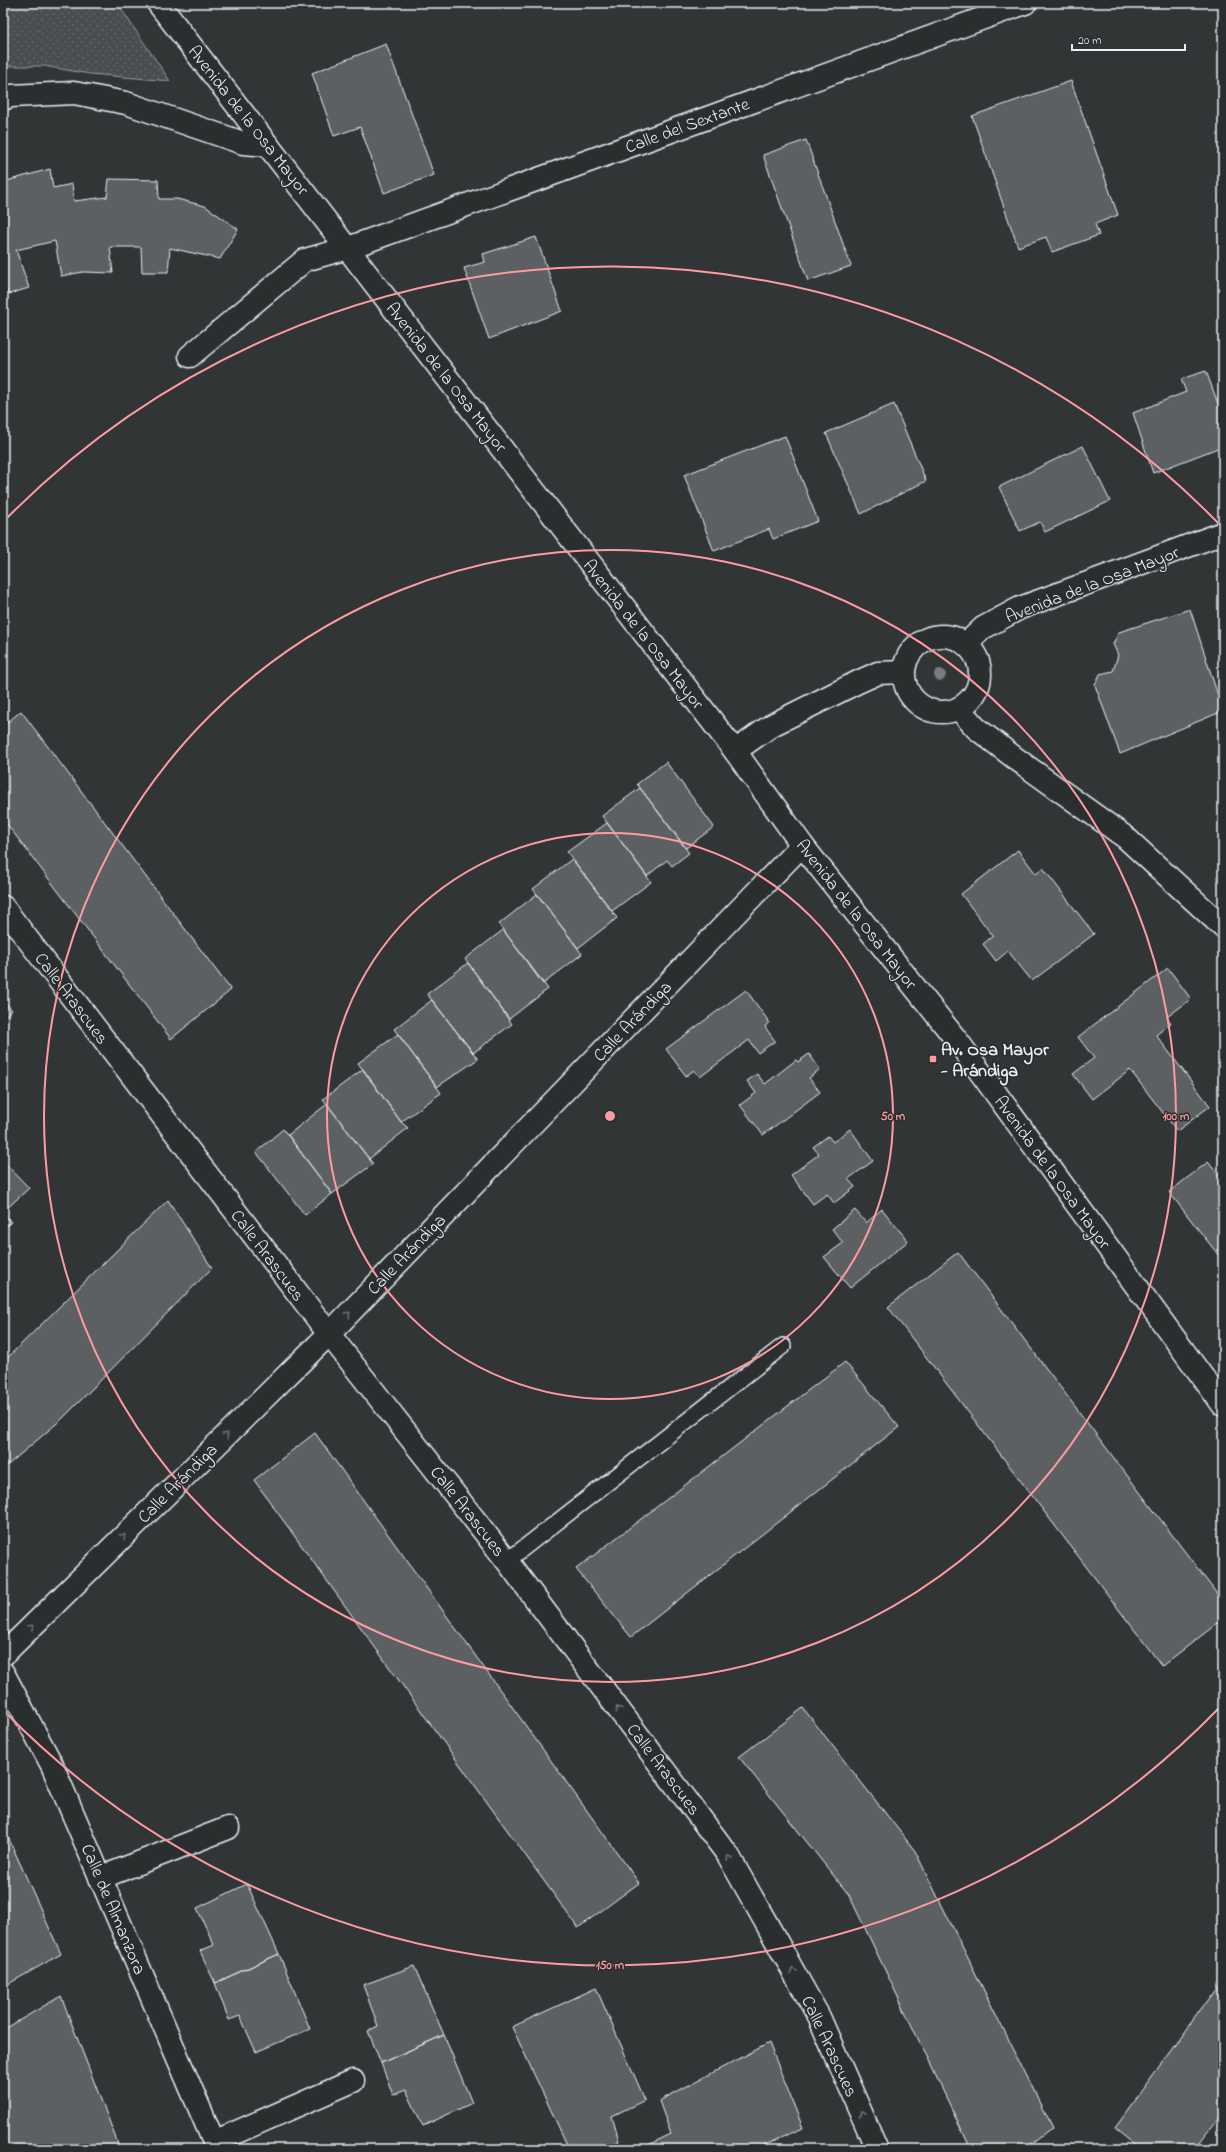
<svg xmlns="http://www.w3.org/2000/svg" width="1226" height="2152" font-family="'Indie Flower',sans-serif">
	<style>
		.park { fill: url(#park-dots); stroke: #989fa4 }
		.building { fill: #5c6063; stroke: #e8f1f8 }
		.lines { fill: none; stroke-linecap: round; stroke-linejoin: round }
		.service-casing { stroke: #e8f1f8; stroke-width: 18 }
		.minor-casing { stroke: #e8f1f8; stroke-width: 25 }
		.secondary-casing { stroke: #e8f1f8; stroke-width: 25 }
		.service { stroke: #2a2d2e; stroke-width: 15 }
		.minor { stroke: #2a2d2e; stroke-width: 22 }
		.secondary { stroke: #2a2d2e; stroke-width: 22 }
		.tree { fill: #777d80 }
		.oneway { stroke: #6c7275 }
		.ring { fill: none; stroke: #ff9aa2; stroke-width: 2 }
		.poi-dot { fill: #ff9aa2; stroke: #2a2d2e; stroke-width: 1.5 }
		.labels { text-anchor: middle; stroke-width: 3; stroke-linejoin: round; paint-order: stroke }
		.street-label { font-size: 18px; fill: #e8f1f8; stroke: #2a2d2e }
		.poi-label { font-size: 18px; font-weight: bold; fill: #e8f1f8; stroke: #2a2d2e; text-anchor: start }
		.centre { fill: #ff9aa2; stroke: #2a2d2e; stroke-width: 2 }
		.ring-label { font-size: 12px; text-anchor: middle; font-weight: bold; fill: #ff9aa2; stroke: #2a2d2e; stroke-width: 3; stroke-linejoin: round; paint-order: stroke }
	</style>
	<defs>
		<pattern id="park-dots" width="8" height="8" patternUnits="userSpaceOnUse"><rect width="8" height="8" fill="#494d4f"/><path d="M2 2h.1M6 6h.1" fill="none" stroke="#636769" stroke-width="1.8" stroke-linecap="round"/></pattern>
	</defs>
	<rect width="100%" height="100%" fill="#323536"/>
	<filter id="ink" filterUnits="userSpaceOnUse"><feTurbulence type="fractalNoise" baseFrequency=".025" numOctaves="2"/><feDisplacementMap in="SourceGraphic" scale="8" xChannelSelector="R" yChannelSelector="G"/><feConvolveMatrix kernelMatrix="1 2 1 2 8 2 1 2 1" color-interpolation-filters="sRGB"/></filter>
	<g filter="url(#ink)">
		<path class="park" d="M3,3H117L170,81L90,74L44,66H3Z"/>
		<path class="building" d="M857,3H873L859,8Z
			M386,44L434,175L384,193L360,127L334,136L312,73Z
			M1071,81L1118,215L1095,224L1099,235L1052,252L1046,237L1018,247L972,116Z
			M806,140L851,266L808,281L763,155Z
			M50,169L53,188L72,184L74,201L107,197L109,179L158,180L159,199H177L205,206L238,229L220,259L170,248L168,272H142L141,247H110L113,273L83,272L61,276L55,241L16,250L29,288L9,294L3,283V182Z
			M536,237L562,311L489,339L464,268L485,262L483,254Z
			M1206,371L1223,417V446L1153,473L1133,413L1186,392L1181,379Z
			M894,404L926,481L861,514L826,433Z
			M785,436L818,521L773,539L769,529L714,551L684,475Z
			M1083,446L1110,501L1045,532L1040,522L1020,531L999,487Z
			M1190,609L1223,711L1120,754L1095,685L1100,674L1113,671L1118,655L1113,644L1119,632Z
			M21,711L231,990L171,1039L3,819V726Z
			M666,762L714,827L686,848L637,784Z
			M640,788L689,853L672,866L667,860L647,876L602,816Z
			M607,823L651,882L612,911L567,852Z
			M1018,850L1036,874L1043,868L1094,934L1032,981L1008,951L996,961L983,944L993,936L961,894Z
			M572,859L617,918L578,948L533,889Z
			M537,894L582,954L543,984L499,924Z
			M503,930L548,989L509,1019L465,959Z
			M468,963L512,1024L473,1053L427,994Z
			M1168,968L1191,999L1167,1017L1171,1023L1156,1035L1210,1106L1177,1131L1130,1070L1092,1099L1073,1074L1094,1058L1078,1037Z
			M746,990L769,1022L765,1027L775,1041L758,1053L749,1040L700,1077L694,1070L686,1076L666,1049Z
			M3,1000L12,1010L3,1018Z
			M432,1000L478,1059L437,1087L394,1029Z
			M398,1034L441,1093L401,1122L358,1063Z
			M809,1054L820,1069L809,1078L820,1092L763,1135L740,1105L756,1093L747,1081L757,1074L765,1084L796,1060L798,1062Z
			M363,1069L401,1122L408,1128L369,1159L323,1099Z
			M327,1104L373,1164L332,1194L288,1135Z
			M283,1129L332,1194L305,1215L256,1152Z
			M850,1129L873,1161L848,1179L855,1187L834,1203L827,1194L813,1204L791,1175L819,1154L813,1147L828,1136L833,1142Z
			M3,1161L29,1188L3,1212Z
			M1208,1162L1223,1181V1261L1169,1192Z
			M168,1200L212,1268L62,1419L3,1469V1362Z
			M882,1209L908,1241L850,1288L824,1257L843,1243L832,1229L855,1210L866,1223Z
			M3,1214L11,1222L3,1229Z
			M958,1252L1223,1602V1619L1162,1666L888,1307Z
			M845,1362L899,1427L631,1637L576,1569Z
			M315,1433L639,1883L578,1928L254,1480Z
			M803,1708L915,1851L1052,2128L1025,2149H971L849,1895L739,1757Z
			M3,1826L61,1954L3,1987Z
			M247,1884L279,1954L215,1983L200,1951L214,1945L197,1908Z
			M279,1954L310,2029L256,2052L240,2016L229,2020L215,1983Z
			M414,1966L444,2035L381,2063L368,2031L378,2026L363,1985Z
			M1223,1980V2114L1195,2149H1141L1115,2128Z
			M596,1988L645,2100L612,2116L619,2141L605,2149H569L512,2027Z
			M61,1996L120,2149H5L3,2143V2030Z
			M444,2035L472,2103L423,2126L406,2090L393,2095L381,2063Z
			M769,2043L803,2128L755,2149H650L648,2145L671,2134L659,2101Z"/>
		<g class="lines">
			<defs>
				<path id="service" d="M507,1561L783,1346"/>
				<path id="minor" d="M3,99L11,96L74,93L126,103L243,143L268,145
					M190,356L305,260L348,248L1025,3
					M904 674a38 38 0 1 1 76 0a38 38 0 1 1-76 0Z
					M966,644L983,628L1020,608L1223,533
					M959,709L976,728L1015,758L1125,837L1223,927
					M735,751L772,725L858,682L878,673L903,672
					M3,907L329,1334L507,1561L728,1855L819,2017L877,2149
					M3,1655L329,1334L802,845
					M3,1673L52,1765L217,2149
					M100,1878L228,1828
					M214,2142L353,2081"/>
				<path id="secondary" d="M158,3L735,751L802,845L959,1043L1223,1405"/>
			</defs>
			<use href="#service" class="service-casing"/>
			<use href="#minor" class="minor-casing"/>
			<use href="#secondary" class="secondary-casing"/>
			<use href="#service" class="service"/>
			<use href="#minor" class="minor"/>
			<use href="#secondary" class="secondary"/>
		</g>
		<circle class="tree" cx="940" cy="675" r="6"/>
		<defs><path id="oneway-chevron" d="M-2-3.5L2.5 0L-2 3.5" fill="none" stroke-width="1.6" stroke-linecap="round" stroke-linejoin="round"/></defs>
		<g class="oneway">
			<use href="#oneway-chevron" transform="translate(348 1314) rotate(-46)"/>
			<use href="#oneway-chevron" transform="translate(226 1435) rotate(-45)"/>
			<use href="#oneway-chevron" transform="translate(123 1536) rotate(-45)"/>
			<use href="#oneway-chevron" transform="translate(31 1627) rotate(-45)"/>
			<use href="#oneway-chevron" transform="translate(618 1709) rotate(-127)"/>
			<use href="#oneway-chevron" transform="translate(729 1858) rotate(-121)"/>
			<use href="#oneway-chevron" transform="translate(793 1971) rotate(-119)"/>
			<use href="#oneway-chevron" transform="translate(862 2113) rotate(-114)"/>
		</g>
	</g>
	<g class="ring">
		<circle cx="610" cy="1116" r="283"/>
		<circle cx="610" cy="1116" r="566"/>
		<path d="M1221 1706A849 849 0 0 1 4 1711M4 521A849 849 0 0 1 1221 526"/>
	</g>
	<rect class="poi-dot" x="929" y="1055" width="8" height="8" rx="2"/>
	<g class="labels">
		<g class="street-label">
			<text transform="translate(249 120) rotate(52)" y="6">Avenida de la Osa Mayor</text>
			<text transform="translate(687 125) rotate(-20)" y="6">Calle del Sextante</text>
			<text transform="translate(447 377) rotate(52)" y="6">Avenida de la Osa Mayor</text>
			<text transform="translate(1092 584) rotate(-21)" y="6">Avenida de la Osa Mayor</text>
			<text transform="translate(644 634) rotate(52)" y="6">Avenida de la Osa Mayor</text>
			<text transform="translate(857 914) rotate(52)" y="6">Avenida de la Osa Mayor</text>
			<text transform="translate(72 998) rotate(53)" y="6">Calle Arascues</text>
			<text transform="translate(632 1021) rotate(-46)" y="6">Calle Arándiga</text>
			<text transform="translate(1053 1172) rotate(54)" y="6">Avenida de la Osa Mayor</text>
			<text transform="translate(406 1254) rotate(-46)" y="6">Calle Arándiga</text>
			<text transform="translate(268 1255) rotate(53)" y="6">Calle Arascues</text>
			<text transform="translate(177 1483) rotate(-45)" y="6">Calle Arándiga</text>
			<text transform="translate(468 1511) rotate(52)" y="6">Calle Arascues</text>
			<text transform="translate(664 1769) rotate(53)" y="6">Calle Arascues</text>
			<text transform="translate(114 1909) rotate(67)" y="6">Calle de Almanzora</text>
			<text transform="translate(830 2046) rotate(65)" y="6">Calle Arascues</text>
		</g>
		<g class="poi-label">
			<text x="941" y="1055">Av. Osa Mayor<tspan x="941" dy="21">- Arándiga</tspan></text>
		</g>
	</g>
	<circle cx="610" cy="1116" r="6" class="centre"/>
	<g class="ring-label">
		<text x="893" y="1120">50 m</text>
		<text x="1176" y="1120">100 m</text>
		<text x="610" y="1969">150 m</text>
	</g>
	<rect width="1226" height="2152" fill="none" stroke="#2a2d2e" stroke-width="16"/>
	<rect x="8" y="8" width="1210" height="2136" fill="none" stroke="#e8f1f8" stroke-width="1.5" filter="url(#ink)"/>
	<path d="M1072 44v6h113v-6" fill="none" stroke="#e8f1f8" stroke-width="2"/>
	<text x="1078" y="44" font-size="12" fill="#e8f1f8" stroke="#2a2d2e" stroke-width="3" paint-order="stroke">20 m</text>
</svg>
